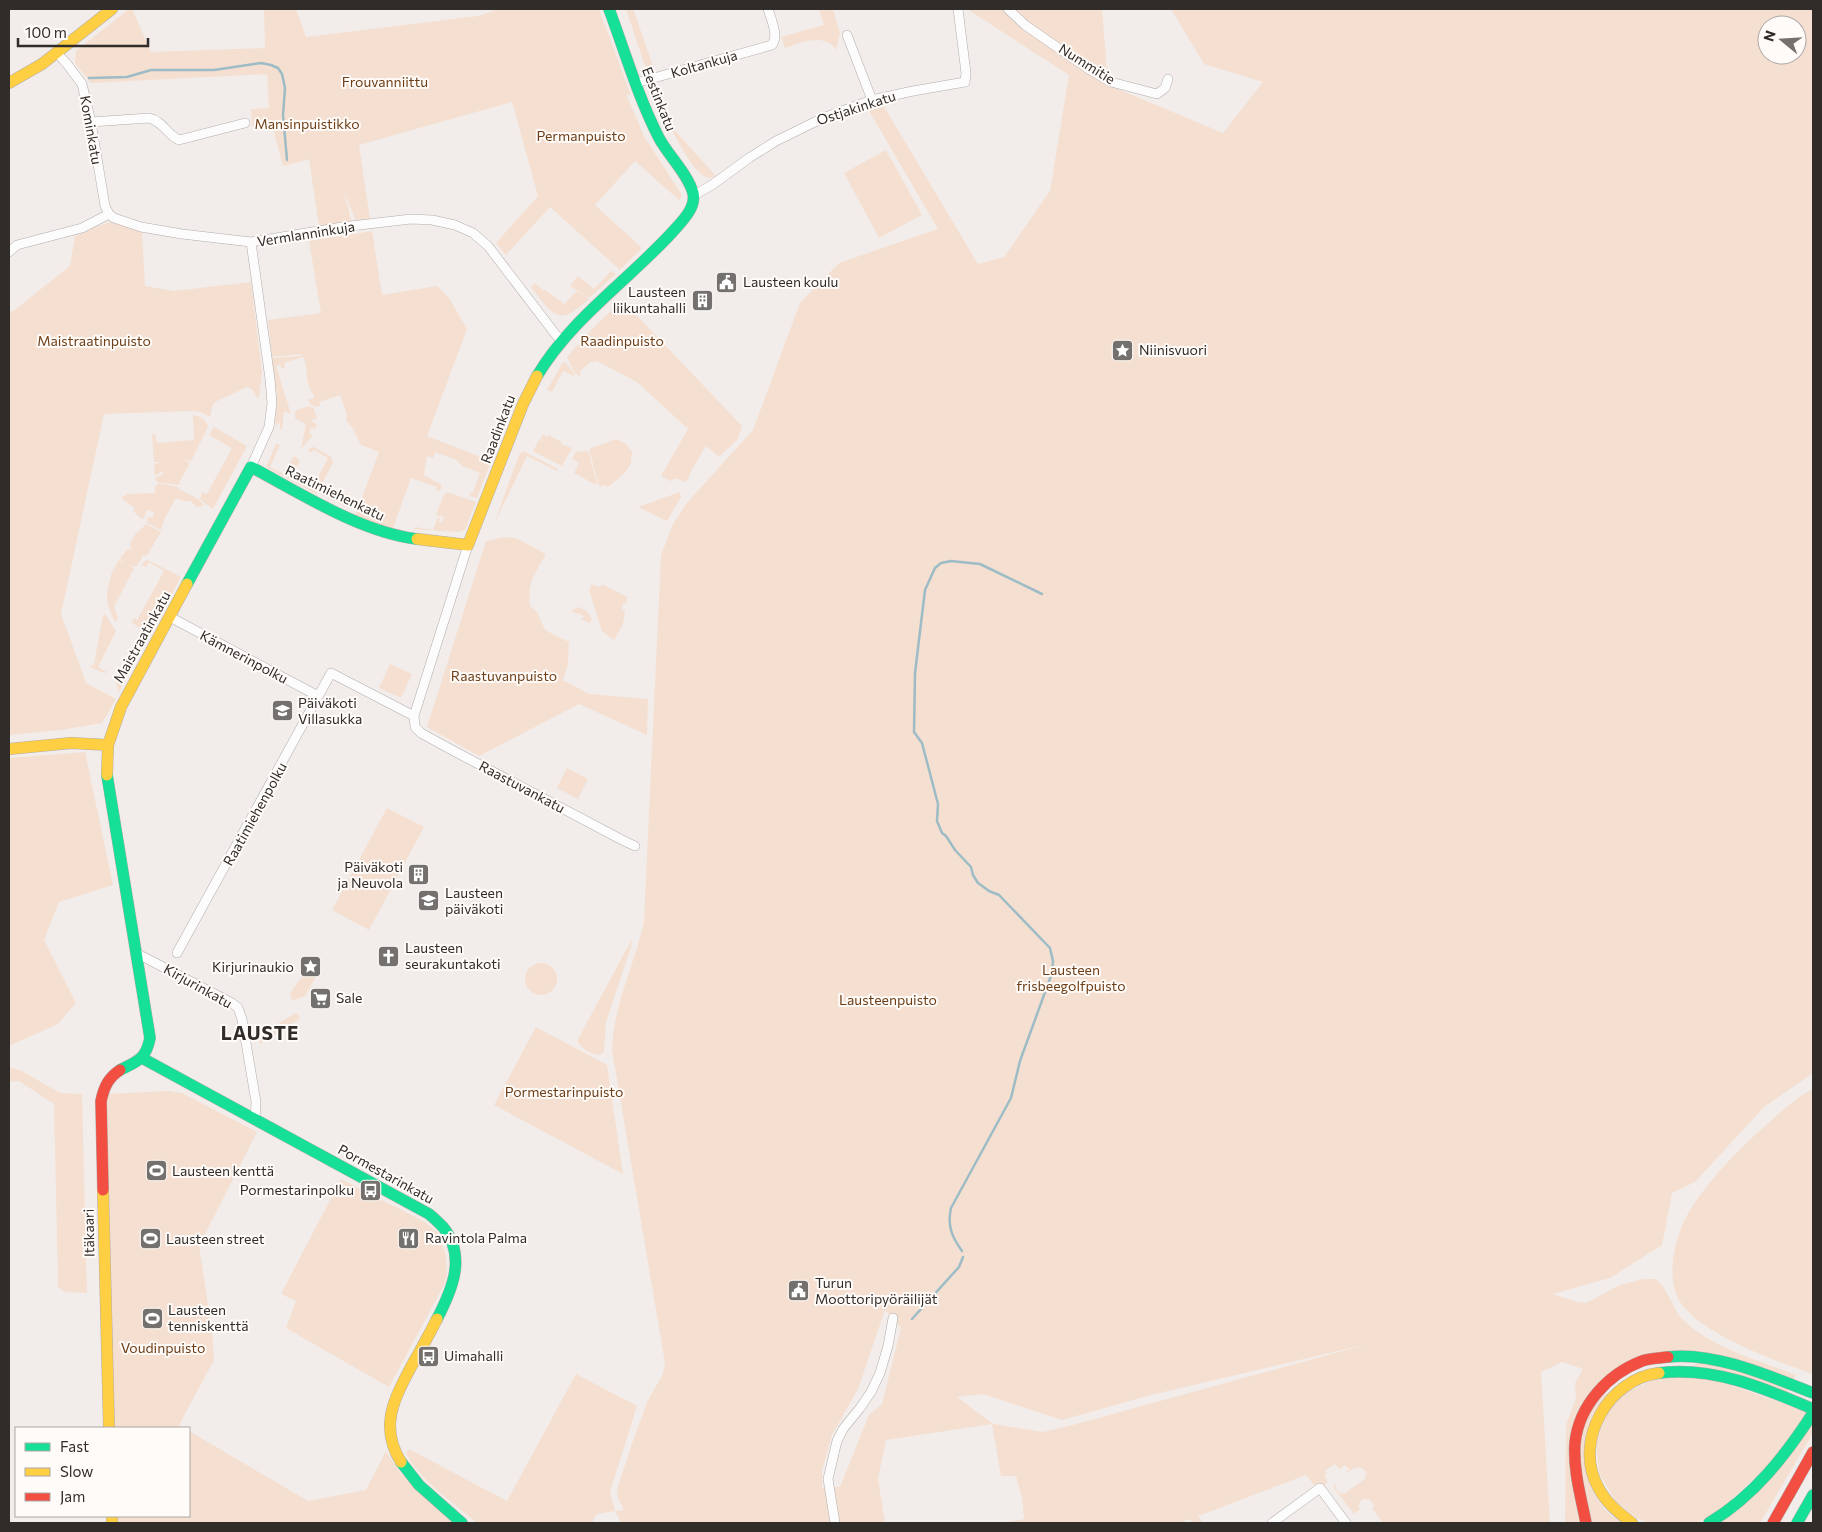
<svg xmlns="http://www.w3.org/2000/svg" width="1822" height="1532" font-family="Commissioner,sans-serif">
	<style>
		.green { fill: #f5dfd1; fill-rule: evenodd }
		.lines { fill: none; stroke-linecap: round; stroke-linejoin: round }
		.stream { stroke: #9dbcc5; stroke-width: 2.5 }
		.street-casing { stroke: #b1adab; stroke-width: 10 }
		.fast-casing { stroke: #b1adab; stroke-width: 12 }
		.slow-casing { stroke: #b1adab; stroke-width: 12 }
		.jam-casing { stroke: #b1adab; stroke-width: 12 }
		.street { stroke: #fdfcfc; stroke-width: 9 }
		.fast { stroke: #16e098; stroke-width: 11 }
		.slow { stroke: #ffcf43; stroke-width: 11 }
		.jam { stroke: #f24e42; stroke-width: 11 }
		.labels { text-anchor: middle; stroke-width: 4; stroke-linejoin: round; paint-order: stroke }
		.street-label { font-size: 14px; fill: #2f2c29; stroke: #fffbf8 }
		.park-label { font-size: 14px; fill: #6d3e17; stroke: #fffbf8 }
		.poi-label { font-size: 14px; fill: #2f2c29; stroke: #fffbf8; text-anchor: start }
		.district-label { font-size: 19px; font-weight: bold; letter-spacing: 1px; fill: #2f2c29; stroke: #fffbf8 }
	</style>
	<rect width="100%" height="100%" fill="#f2edea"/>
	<path class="green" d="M129,9H132L151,52L265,48L264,9H296L306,37L478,16L499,9H599L631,95L626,94L644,136L682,195L679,200L635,161L595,205L642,248L620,270L550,207L506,255L496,243L538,196L512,102L359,145L370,219L356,221L344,192L352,223L319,227L309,159L283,166L271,121L252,126L251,109L269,108L267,74L91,83L75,63L76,51Z
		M626,9H633L655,71L649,70L645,66Z
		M819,9H833L840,33L836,50C824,32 801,43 785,48L781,37L824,25Z
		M967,9H1102L1108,85L1223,133L1263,82L1204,64L1171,9H1813V1073L1764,1107L1695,1182L1672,1193L1662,1245L1610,1278L1553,1294L1577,1302L1586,1303L1620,1285L1643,1279H1656C1669,1290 1672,1308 1683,1320C1714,1349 1758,1360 1796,1375L1793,1380L1718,1357L1581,1402V1523H1565L1566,1425L1576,1398L1575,1383L1583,1369L1562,1362L1541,1372L1550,1523H1381L1382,1522L1372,1508L1375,1506L1369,1499L1367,1500L1365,1498L1359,1502L1360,1504L1358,1506L1360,1509L1354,1514L1333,1487L1336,1484L1337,1486L1335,1487L1340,1494L1343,1492L1344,1494L1366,1478L1365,1476L1367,1474L1362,1468H1355L1346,1473V1472L1349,1469L1345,1465L1339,1469L1335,1464L1325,1471L1327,1474L1324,1476L1328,1482L1323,1486L1320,1483L1314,1485L1306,1475L1198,1516L1203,1523H1193L1190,1519L1179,1523H1002L1024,1519L1022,1498L1016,1476H1001L992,1424L886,1440L878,1479L885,1523H621L615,1511L597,1514L593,1520V1523H477C455,1504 418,1479 406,1453L409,1449L507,1501L576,1374L637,1406L610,1492L615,1511L624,1510L618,1498L617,1489L633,1441L647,1402L663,1374L665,1363L612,1050C613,1005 635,964 644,921L661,555L673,524L686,504L753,430L800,303L839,263L938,229L868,109L883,105L978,264L1004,257L1050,191L1069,75ZM1767,25H1797V55H1767ZM885,1310L901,1328L882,1404L869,1415L840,1487L822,1488V1470L832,1435L858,1389ZM1368,1344L1069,1426L1043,1432L993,1424L957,1397L983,1394L1062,1420L1147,1396Z
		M669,124L716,176L709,178C694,175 676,138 669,124Z
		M886,150L922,215L879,238L844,173Z
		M110,222L142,232L145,286L174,291L251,282L262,372L259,398L256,396L252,389L247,387L217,401L213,404L210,417L201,412L192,411L104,414L61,614L86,683L116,699L102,723L61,730L9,735V309L12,312L70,266L75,236L98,226Z
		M372,231L382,295L437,286L449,298L467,329L427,436L491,461L477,498L469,496L471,492L473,493L480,473L462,466L457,460L435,452L433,458L427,456L424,475L440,484L442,486L440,491L436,490L437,487L411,478L392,531L355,515L358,506L348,508L320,494L325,485L332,488L329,493L337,497L340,493C347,491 353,499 360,503L379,452L361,445L353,429L346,420L347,414L340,395L319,402L320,406L316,407L310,404L308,400L315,397C313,393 310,391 309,386C305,376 308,367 303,357L284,363L285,368L282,369L280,365L276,366L291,414L284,411L282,430L280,429V423H278L276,426L275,423L277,396L272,358L302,356L301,354L272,357L268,320L321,313L309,241Z
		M611,271L616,274L589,298L570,286L578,276L594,289Z
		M535,283L544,291L545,290L564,304L577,291L589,299C558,328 553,315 531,287Z
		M622,300L742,426L737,440L719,457L706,446L690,473L688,480L684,482L677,478L670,481L661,476L688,429L637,382L597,361L591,362L580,371V377L573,370L567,357L591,330Z
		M563,362L566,363L575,374L574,376L563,371L552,392L547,390Z
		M308,406L314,408L317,420L313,419L312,421L317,424L315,429L311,428L309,433L313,435L301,449L306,424L295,418V411Z
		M193,415C200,416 207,420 208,427L191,461L185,460V461L190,463L178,485L157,482L155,478L163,474V471L155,476L154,464L162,462H154L152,434H155L157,443L194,440Z
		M214,427L247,446L213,509L207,505L200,499L202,492L207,494L232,448L209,435Z
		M543,434L547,437L548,435L562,442L561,444L572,448L562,466L533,451L539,440L545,441L540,439Z
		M616,439L626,444L633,453C630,457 632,461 630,465C626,474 616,480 609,486L603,485L601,487L599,486L589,449Z
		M276,444L280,445L270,467L284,474L293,457H296L300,461L292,476L313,487L328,458L314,450L312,453L308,451L310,448L314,447L331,457L333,463L316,494L266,467Z
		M523,451L558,469L557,471L527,456L494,524L519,455Z
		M588,451L597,483L596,485L574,473L579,463L572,459L576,452Z
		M159,483L178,487L179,489L198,499L204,505L203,506L197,507L190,501H184L176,498L165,518L161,530L147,523V518L153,517L154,512L147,510L144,518L142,519L133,511L135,508L122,499V496H126V494L155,493V487Z
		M447,492L476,502L465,530L458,532L413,529L415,527L433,530L438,517L440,518L439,522H442L444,517L436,515L444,494H446Z
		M680,492L681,497L667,521L638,507Z
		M146,524L161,532L148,554L145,556L142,555V558L136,567L130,565L134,569L123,589L118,587L123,590L114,606L118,619L115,622C109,609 105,602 108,588L111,589L108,587L112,572L119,560L123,562L120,558L128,549L133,550L130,547C130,536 140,531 146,524Z
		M506,537L516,538L546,554C535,574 527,582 530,606L537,612L545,630L569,642L568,664L563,680L589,694L648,699L647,735L579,704L479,756L427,727L486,541Z
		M148,560L181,577L119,692L113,673L119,676L143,630L132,623L134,618L137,620L164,571L149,562L146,567L141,565L145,561Z
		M592,584L600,587L602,584L627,597L626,604L623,603L622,610L625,611L623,624L614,640L602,631L589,590Z
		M578,607L587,611L592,619L590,623L581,620L584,616L571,611Z
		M105,614L116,631L98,667L107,672L105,673L91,668L90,665H94L103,615Z
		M390,664L412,674L401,698L379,688Z
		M85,752L113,885L59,902L44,940L76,1003L58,1024L9,1046V758Z
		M567,768L588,779L578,799L557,788Z
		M387,808L424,827L369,930L332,910Z
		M632,939L631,947L606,1022L604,1052L600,1055C591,1055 581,1048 577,1041Z
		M311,962H316L319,965V971L305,996L294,1000L291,999L290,993L302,977L307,964Z
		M525 979a16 16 0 1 1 32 0a16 16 0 1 1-32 0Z
		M296,1013L300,1017L299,1019L260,1044L259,1035Z
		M536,1027L607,1065L623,1174L494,1105Z
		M9,1067L22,1071L60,1093L82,1094L87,1293L65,1292L58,1287V1283L54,1104L19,1081L9,1082Z
		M1813,1089V1374C1777,1361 1698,1334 1679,1300C1665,1277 1676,1232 1690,1210C1712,1175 1743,1145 1774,1118C1787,1107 1798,1096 1813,1089Z
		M169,1091L182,1093L257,1132L199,1246L212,1330L214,1360L179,1425L184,1428H115L110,1282L107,1094Z
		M341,1179L425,1222L438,1233L441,1240L446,1256L447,1274L444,1285L389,1387L286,1328L296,1301L281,1294Z
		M1676,1360C1716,1362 1752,1375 1789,1389L1787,1392C1748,1379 1704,1360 1661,1367C1611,1376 1575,1421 1587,1473C1590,1484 1595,1498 1603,1507C1608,1514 1617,1519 1624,1523H1591C1585,1499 1577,1472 1579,1447C1583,1392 1625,1363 1676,1360Z
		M1662,1376L1708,1377L1807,1412L1769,1465L1714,1515L1696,1523H1650L1638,1519L1616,1502L1599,1473L1596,1441L1604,1416L1626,1392Z
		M1813,1421V1433L1760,1523H1719Z
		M189,1431L308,1501L366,1490L386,1451L400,1473L454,1523H118V1516H189Z"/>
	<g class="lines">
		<path class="stream" d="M89,78L127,77L151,70H214L261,63L271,65L278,68L282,74L285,88L283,115L287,160
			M962,1251C952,1237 947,1226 951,1208L1011,1098L1020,1061L1052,973L1053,961L1050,948L999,895L989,891L978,883L973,875L971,867L955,850L946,836L942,833L937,821L938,804L922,743L914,732L915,673L925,590L935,568L941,563L951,561L980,564L1042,594
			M912,1319L959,1267L963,1257"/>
		<defs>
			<path id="street" d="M1008,9L1025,25L1087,68L1111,82L1157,94L1165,88L1168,79
				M847,35L872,100
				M57,53L67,64L82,84L91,122L105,206L109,214L114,218L141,227L182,234L251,242L342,227L411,219L432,220L455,225L473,233L488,246L556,335L562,340
				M636,83L772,45C779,36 771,19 768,9
				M91,122L149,118C163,121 167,135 179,140L245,123
				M694,195L712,185L749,158L776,141L823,118L872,100L913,91L965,82L966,73L958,9
				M9,252L17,245L82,228L109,214
				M251,467L269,427L272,403L270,379L251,242
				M468,545L414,716L415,727L421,733L450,749L624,841L635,846
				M170,617L318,696
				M136,953L232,1003L238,1008L242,1019L256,1102L255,1120
				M177,953L331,673L414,716
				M835,1523L828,1479L837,1441L843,1429L860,1408L871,1392L880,1373L888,1346L893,1318
				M1272,1523L1320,1488L1346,1523"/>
			<path id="fast" d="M537,376C572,317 632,278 677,227C685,218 696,206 693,193C688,174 668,155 659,138C638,97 625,52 609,9
				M187,584L251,467C302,494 360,532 417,539
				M107,775L150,1038C146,1059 138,1061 120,1070
				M142,1058L429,1214C434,1218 439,1223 443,1227C467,1256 452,1290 437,1319
				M1668,1357C1713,1351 1772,1377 1813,1393
				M1659,1373C1713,1366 1764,1388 1813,1409
				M401,1462L419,1485L462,1523
				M1709,1523C1754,1496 1785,1456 1813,1413
				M1797,1523L1813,1495"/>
			<path id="slow" d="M9,83L42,64L112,9
				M417,539L468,545L523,404L537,376
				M9,749L71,743L108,745
				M107,775L108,745L121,707L187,584
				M103,1190L109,1428
				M401,1462C379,1427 394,1399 411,1367C420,1351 429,1335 437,1319
				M112,1516V1523
				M1632,1523C1618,1512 1606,1503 1598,1487C1573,1441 1608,1379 1659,1373"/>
			<path id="jam" d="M103,1190L101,1101C104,1087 108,1078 120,1070
				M1586,1523C1581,1497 1573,1470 1575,1443C1579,1405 1608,1374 1642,1361C1650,1358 1660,1358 1668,1357
				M1773,1523L1813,1452"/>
		</defs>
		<use href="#street" class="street-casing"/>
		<use href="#fast" class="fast-casing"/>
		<use href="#slow" class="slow-casing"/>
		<use href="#jam" class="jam-casing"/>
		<use href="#street" class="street"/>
		<use href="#fast" class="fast"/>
		<use href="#slow" class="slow"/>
		<use href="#jam" class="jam"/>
	</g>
	<defs>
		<symbol id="civic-square" viewBox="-11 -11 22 22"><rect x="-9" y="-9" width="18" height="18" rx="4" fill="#73706d" stroke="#fffbf8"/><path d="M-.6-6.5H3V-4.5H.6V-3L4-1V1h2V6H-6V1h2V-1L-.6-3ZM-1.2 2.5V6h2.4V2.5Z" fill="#fff"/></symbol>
		<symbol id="building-square" viewBox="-11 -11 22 22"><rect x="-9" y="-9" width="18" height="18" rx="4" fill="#73706d" stroke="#fffbf8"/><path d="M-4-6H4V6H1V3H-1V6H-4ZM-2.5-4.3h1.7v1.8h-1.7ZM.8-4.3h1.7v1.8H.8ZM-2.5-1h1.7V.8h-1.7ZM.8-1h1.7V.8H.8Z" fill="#fff"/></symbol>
		<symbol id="sight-square" viewBox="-11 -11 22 22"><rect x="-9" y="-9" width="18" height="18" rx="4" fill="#73706d" stroke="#fffbf8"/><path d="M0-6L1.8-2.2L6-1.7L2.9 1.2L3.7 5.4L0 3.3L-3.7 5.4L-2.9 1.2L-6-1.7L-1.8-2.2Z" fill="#fff"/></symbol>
		<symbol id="school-square" viewBox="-11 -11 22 22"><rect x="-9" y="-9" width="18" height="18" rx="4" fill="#73706d" stroke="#fffbf8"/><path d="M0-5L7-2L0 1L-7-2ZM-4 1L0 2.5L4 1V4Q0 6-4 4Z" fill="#fff"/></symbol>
		<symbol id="church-square" viewBox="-11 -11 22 22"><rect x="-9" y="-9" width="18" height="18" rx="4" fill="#73706d" stroke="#fffbf8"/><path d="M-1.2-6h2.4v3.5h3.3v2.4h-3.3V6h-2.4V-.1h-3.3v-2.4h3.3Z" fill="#fff"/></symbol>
		<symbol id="supermarket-square" viewBox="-11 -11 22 22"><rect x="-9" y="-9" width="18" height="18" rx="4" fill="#73706d" stroke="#fffbf8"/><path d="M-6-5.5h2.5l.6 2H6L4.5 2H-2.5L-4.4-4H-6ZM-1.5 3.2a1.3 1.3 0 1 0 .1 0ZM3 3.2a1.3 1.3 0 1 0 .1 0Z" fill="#fff"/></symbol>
		<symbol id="stadium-square" viewBox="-11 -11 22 22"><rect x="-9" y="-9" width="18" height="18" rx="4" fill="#73706d" stroke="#fffbf8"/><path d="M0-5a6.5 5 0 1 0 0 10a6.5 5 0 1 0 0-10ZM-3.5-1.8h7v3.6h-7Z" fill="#fff"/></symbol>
		<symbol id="bus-square" viewBox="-11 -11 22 22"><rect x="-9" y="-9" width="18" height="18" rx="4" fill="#73706d" stroke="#fffbf8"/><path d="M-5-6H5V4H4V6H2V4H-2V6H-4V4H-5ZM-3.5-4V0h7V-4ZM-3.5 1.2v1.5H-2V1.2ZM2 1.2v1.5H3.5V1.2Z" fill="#fff"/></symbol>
		<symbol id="restaurant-square" viewBox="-11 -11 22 22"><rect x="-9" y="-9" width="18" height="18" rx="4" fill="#73706d" stroke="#fffbf8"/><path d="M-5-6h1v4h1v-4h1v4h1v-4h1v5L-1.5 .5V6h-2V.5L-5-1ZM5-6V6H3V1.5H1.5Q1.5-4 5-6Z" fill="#fff"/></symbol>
	</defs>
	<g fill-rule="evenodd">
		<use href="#civic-square" x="714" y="270" width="25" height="25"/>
		<use href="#building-square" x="690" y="288" width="25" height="25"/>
		<use href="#sight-square" x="1110" y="338" width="25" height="25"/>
		<use href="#school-square" x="270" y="698" width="25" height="25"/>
		<use href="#building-square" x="406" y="862" width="25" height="25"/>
		<use href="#school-square" x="416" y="888" width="25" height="25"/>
		<use href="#church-square" x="376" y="944" width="25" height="25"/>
		<use href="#sight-square" x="298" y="954" width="25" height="25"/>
		<use href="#supermarket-square" x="308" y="986" width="25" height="25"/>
		<use href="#stadium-square" x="144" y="1158" width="25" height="25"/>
		<use href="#bus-square" x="358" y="1178" width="25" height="25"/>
		<use href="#restaurant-square" x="396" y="1226" width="25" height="25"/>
		<use href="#stadium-square" x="138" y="1226" width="25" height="25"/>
		<use href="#civic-square" x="786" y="1278" width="25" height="25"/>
		<use href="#stadium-square" x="140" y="1306" width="25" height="25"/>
		<use href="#bus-square" x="416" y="1344" width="25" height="25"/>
	</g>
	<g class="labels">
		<g class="street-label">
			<text transform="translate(704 64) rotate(-16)" y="5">Koltankuja</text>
			<text transform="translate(1087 64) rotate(32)" y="5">Nummitie</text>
			<text transform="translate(659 99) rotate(68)" y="5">Eestinkatu</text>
			<text transform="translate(856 108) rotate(-18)" y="5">Ostjakinkatu</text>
			<text transform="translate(91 130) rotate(80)" y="5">Kominkatu</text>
			<text transform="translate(306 234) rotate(-9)" y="5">Vermlanninkuja</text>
			<text transform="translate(498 429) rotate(-69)" y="5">Raadinkatu</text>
			<text transform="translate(335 493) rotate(26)" y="5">Raatimiehenkatu</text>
			<text transform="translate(142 637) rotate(-61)" y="5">Maistraatinkatu</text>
			<text transform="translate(244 657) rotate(28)" y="5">Kämnerinpolku</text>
			<text transform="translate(522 787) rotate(28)" y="5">Raastuvankatu</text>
			<text transform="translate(255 814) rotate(-61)" y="5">Raatimiehenpolku</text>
			<text transform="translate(198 986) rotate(29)" y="5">Kirjurinkatu</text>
			<text transform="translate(386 1174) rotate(29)" y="5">Pormestarinkatu</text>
			<text transform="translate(89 1233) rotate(-91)" y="5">Itäkaari</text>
		</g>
		<g class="park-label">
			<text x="385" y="87">Frouvanniittu</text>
			<text x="307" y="129">Mansinpuistikko</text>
			<text x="581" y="141">Permanpuisto</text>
			<text x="94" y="346">Maistraatinpuisto</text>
			<text x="622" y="346">Raadinpuisto</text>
			<text x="504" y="681">Raastuvanpuisto</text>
			<text x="1071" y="975">Lausteen<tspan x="1071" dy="16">frisbeegolfpuisto</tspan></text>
			<text x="888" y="1005">Lausteenpuisto</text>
			<text x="564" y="1097">Pormestarinpuisto</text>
			<text x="163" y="1353">Voudinpuisto</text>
		</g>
		<g class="poi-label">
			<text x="743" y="287">Lausteen koulu</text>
			<text x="686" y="297" text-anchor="end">Lausteen<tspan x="686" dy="16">liikuntahalli</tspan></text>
			<text x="1139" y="355">Niinisvuori</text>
			<text x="298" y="708">Päiväkoti<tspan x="298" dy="16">Villasukka</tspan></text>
			<text x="403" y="872" text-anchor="end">Päiväkoti<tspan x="403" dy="16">ja Neuvola</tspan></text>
			<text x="445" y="898">Lausteen<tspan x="445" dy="16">päiväkoti</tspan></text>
			<text x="405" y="953">Lausteen<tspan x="405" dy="16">seurakuntakoti</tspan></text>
			<text x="294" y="972" text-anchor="end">Kirjurinaukio</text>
			<text x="336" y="1003">Sale</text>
			<text x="172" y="1176">Lausteen kenttä</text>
			<text x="354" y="1195" text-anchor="end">Pormestarinpolku</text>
			<text x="425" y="1243">Ravintola Palma</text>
			<text x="166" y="1244">Lausteen street</text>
			<text x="815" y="1288">Turun<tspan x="815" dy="16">Moottoripyöräilijät</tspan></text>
			<text x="168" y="1315">Lausteen<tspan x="168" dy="16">tenniskenttä</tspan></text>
			<text x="444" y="1361">Uimahalli</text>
		</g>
		<g class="district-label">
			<text x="260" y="1040">LAUSTE</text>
		</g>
	</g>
	<rect width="1822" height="1532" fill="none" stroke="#2f2c29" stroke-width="20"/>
	<rect x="15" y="1427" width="175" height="90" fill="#fffbf8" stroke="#aca8a5"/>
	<rect x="25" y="1443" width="25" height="8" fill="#16e098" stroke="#aca8a5"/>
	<text x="60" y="1452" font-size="15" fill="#2f2c29">Fast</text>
	<rect x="25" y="1468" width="25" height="8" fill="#ffcf43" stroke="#aca8a5"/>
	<text x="60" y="1477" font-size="15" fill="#2f2c29">Slow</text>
	<rect x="25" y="1493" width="25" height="8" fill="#f24e42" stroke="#aca8a5"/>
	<text x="60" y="1502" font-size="15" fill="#2f2c29">Jam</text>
	<g transform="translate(1782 40) rotate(288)"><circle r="24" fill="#fffbf8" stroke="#aca8a5"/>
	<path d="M0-4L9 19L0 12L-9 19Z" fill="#73706d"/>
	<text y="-8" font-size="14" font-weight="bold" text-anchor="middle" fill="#2f2c29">N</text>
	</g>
	<path d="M18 38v8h130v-8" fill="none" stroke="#2f2c29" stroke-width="2.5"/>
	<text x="25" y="38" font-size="15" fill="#2f2c29" stroke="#fffbf8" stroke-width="4" paint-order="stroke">100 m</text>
</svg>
